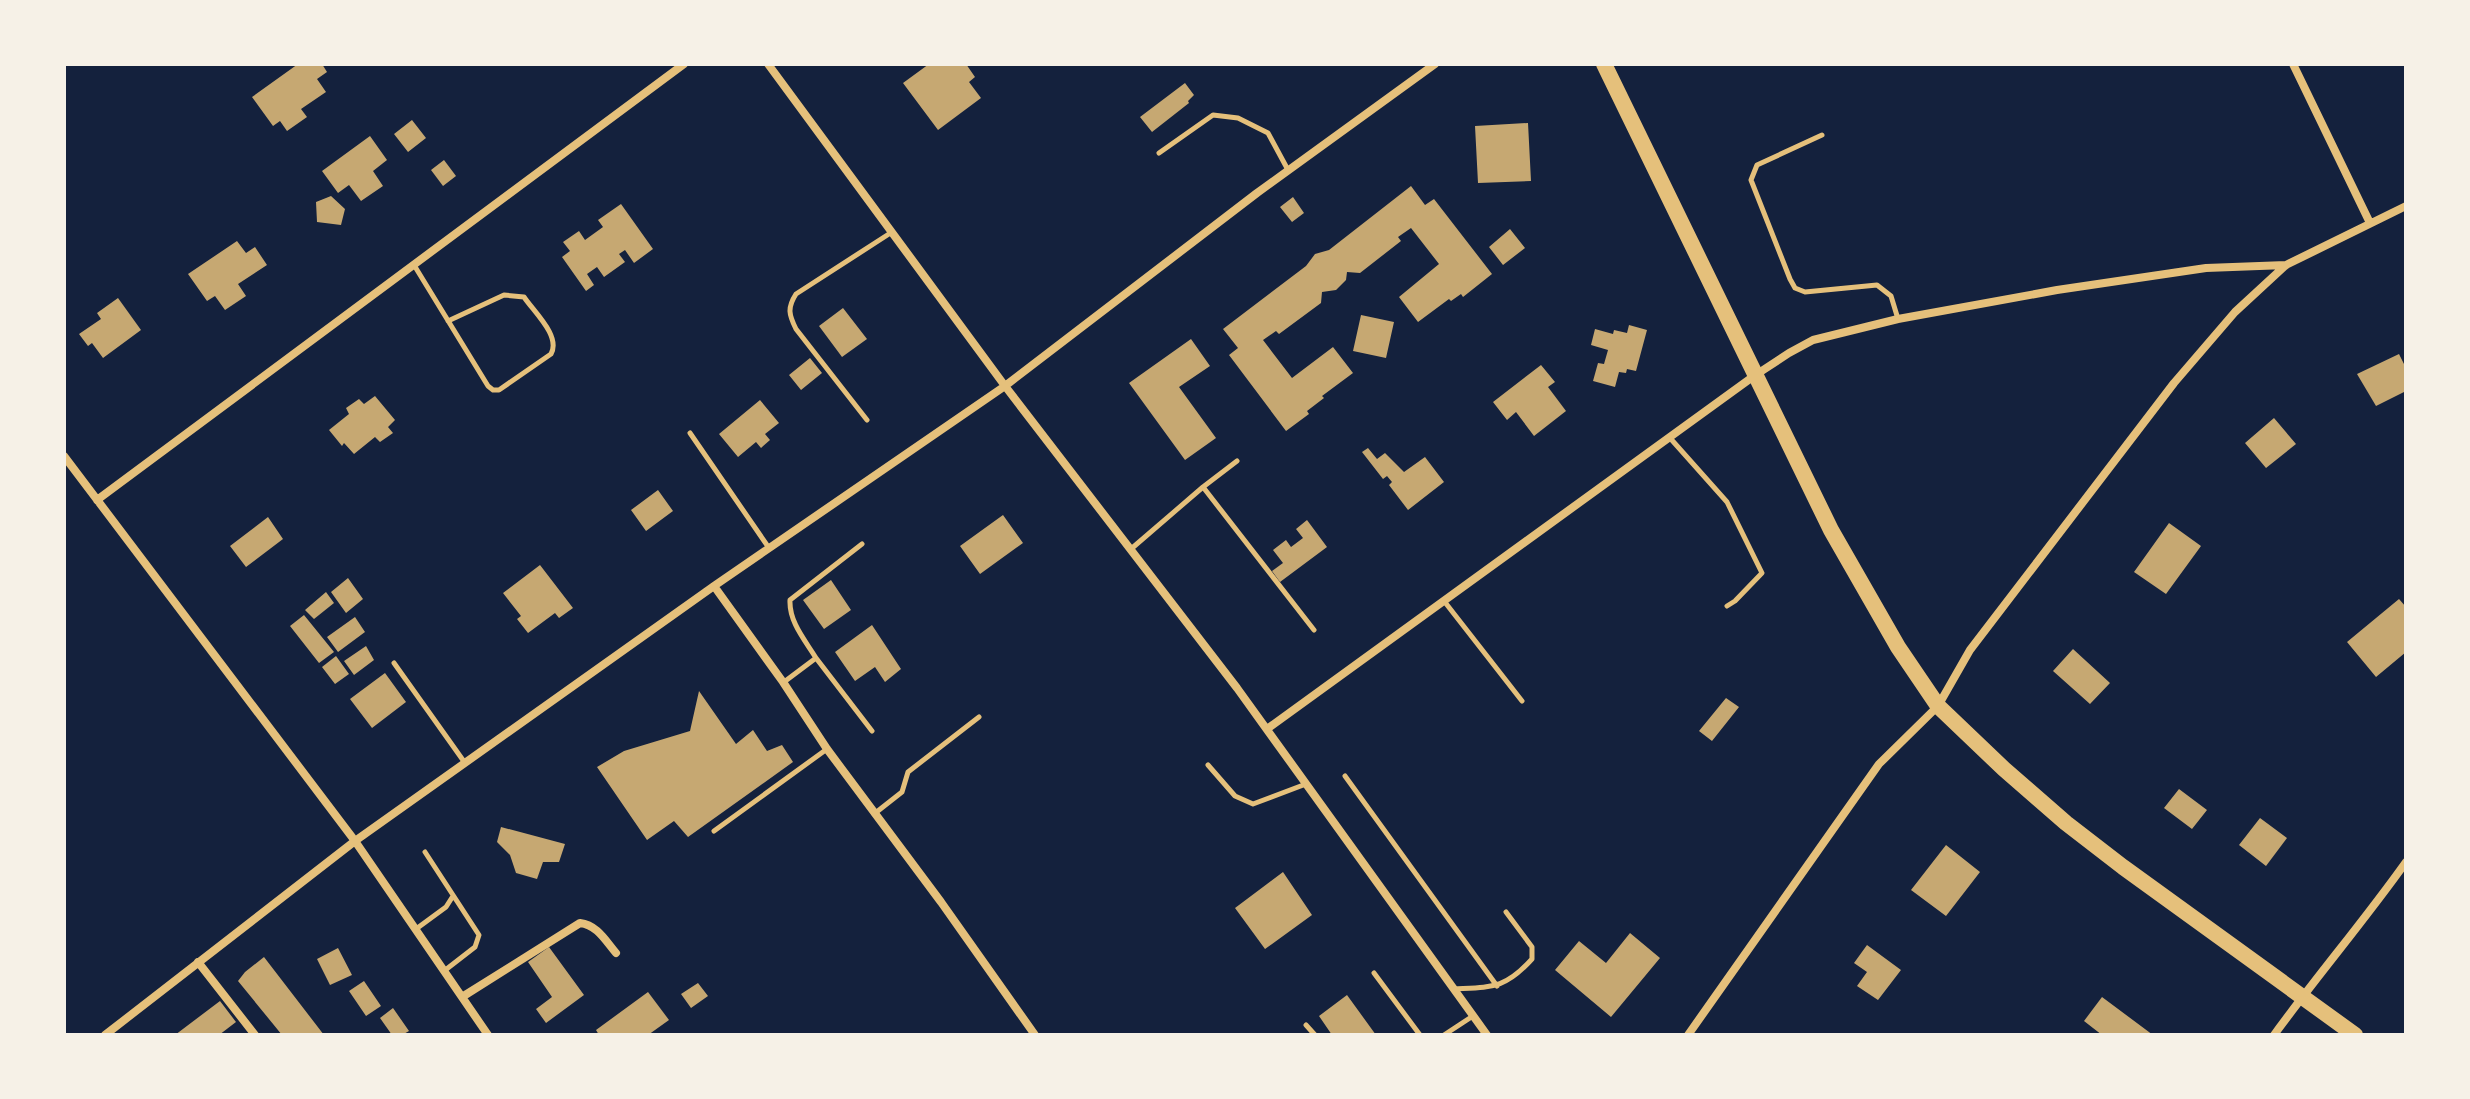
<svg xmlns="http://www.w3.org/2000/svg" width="2470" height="1099" font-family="'Playfair Display',serif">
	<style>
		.building { fill: #c6a872 }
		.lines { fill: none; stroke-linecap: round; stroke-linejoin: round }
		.service { stroke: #e5c07b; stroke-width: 5 }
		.minor { stroke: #e5c07b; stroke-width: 8 }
		.trunk { stroke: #e5c07b; stroke-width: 16 }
	</style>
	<rect width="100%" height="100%" fill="#14213d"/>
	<path class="building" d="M298,64H322L327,72L317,79L326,92L301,109L307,117L287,131L280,121L273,126L252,97Z
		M929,64H966L975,77L969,82L981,98L938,130L903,83Z
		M1185,83L1194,95L1188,101L1189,103L1152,132L1140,117Z
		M412,120L426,138L408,152L394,134Z
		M1528,123L1531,181L1478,183L1475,126Z
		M370,136L387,160L373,171L383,186L361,201L349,185L338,193L322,171Z
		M444,160L456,176L443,186L431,170Z
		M1411,186L1425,205L1434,199L1492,274L1463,297L1461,294L1451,301L1449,299L1418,322L1399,297L1439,264L1411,228L1398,237L1401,241L1360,273L1347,272L1346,280L1336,290L1322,292L1321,303L1279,334L1276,331L1263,340L1292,378L1333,347L1353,373L1322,396L1324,398L1307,411L1309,414L1286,431L1229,355L1238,348L1223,329L1306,266L1315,254L1329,250Z
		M331,196L345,209L341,225L317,222L316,202Z
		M1293,197L1304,213L1292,222L1280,207Z
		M621,204L653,249L634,263L625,250L619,254L625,262L604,277L597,267L587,274L594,285L586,291L562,257L570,251L563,242L579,231L585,240L603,227L598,220Z
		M1510,229L1525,248L1503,265L1489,247Z
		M237,241L246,253L255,247L267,265L238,284L246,296L225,310L215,296L207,301L188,274Z
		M118,298L141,330L103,358L92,343L88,346L79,334L101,319L97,313Z
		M843,308L867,339L842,357L819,326Z
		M1361,315L1394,322L1386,358L1353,351Z
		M1629,325L1647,330L1636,371L1627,369L1626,373L1619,372L1615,387L1593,381L1598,363L1604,364L1608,350L1591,345L1595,329L1613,334L1614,330L1627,333Z
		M1191,339L1210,366L1179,387L1216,438L1185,460L1129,383Z
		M2399,354L2406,368V391L2376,406L2357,374Z
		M810,358L822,373L801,390L789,375Z
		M1541,365L1555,382L1548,387L1566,411L1534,436L1516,412L1507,420L1493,402Z
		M375,396L395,420L388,427L393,433L380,442L375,437L354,454L344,443L342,446L329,430L349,414L346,408L359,399L364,404Z
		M760,400L779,423L765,434L770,440L761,448L756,442L738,457L719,434Z
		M2274,418L2296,444L2266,468L2245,443Z
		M1368,448L1377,459L1385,453L1404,472L1425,457L1444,482L1408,510L1389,485L1392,482L1387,476L1383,479L1362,452Z
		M658,490L673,511L646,531L631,510Z
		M1003,515L1023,543L980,574L960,546Z
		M268,517L283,539L246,567L230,546Z
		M1307,520L1327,547L1280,582L1272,571L1283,563L1273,550L1286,540L1291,547L1303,538L1296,529Z
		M2169,523L2201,546L2166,594L2134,572Z
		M540,565L573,608L559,618L555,613L528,633L517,619L521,616L503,593Z
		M348,578L363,599L346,613L331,592Z
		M831,580L851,610L824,629L803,600Z
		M326,592L334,603L314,619L305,610Z
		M2399,599L2406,607V652L2376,677L2347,642Z
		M304,615L334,652L319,663L290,626Z
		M355,617L365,632L338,652L327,637Z
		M872,625L901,669L885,682L875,667L855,681L835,652Z
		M366,646L374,660L354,675L344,661Z
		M2073,649L2110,683L2090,704L2053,671Z
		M336,656L349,674L335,684L322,667Z
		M385,673L406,702L372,728L350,699Z
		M699,691L736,744L753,730L767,751L782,745L793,762L688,837L674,821L647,840L597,767L624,751L690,731Z
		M1726,698L1739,707L1712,741L1699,731Z
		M2179,789L2207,810L2192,829L2164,808Z
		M2260,818L2287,838L2266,866L2239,845Z
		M501,827L565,844L559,862H543L537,879L516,873L510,855L497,842Z
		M1946,845L1980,872L1946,916L1911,890Z
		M1283,872L1312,915L1265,949L1235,908Z
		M1630,933L1660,958L1611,1017L1555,970L1579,941L1606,963Z
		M1867,945L1901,970L1878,1000L1857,986L1867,972L1854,963Z
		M549,947L584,995L546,1023L536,1009L552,997L528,962Z
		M338,948L352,975L330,985L317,959Z
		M264,957L324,1035H282L238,981L245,972Z
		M364,981L381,1006L366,1016L349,991Z
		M698,983L708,996L691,1008L681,994Z
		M648,992L669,1020L648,1035H599L596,1030Z
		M1347,995L1376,1035H1332L1319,1016Z
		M2102,997L2153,1035H2102L2084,1021Z
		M220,1001L236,1022L219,1035H175Z
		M393,1008L409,1031L402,1035H392L380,1018Z"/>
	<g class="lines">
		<path class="service" d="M1822,135L1757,165L1751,180L1790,279L1795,288L1805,292L1877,285L1891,296L1898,319
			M1159,153L1213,115L1238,118L1268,133L1288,170
			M414,265L488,386L493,390H499L551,354C561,336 534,312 524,297L504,295L448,321
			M867,420L796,329C789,315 787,308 796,294L892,232
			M690,433L769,548
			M1670,438L1727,502L1762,573L1735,601L1727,606
			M1203,487L1314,630
			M1131,549L1203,487L1237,461
			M1444,601L1522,701
			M816,658L872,731
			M394,663L465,763
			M784,682L816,658C805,640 789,622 790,600L862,544
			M1208,765L1235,796L1253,804L1306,784
			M1345,776L1497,986
			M874,814L902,792L908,772L979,717
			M714,831L827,749
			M425,852L479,935L475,947L444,971
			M416,929L446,907L453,896
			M1374,973L1420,1035
			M1454,989C1492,987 1505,989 1532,959V947L1506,912
			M1306,1025L1315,1035
			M1444,1035L1473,1016"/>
		<path class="minor" d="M768,64L1005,386L1237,688L1487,1035
			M2293,64L2370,223
			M64,456L355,841L488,1035
			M97,500L684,64
			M714,586L783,682L827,749L941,902L1035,1035
			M1267,729L1754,376L1789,353L1813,340L1898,319L2057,290L2206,268L2286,265
			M198,962L255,1035
			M462,997L580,923C597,925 605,940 616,953
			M105,1035L355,841L714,586L1005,386L1257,193L1435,64
			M1688,1035L1879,764L1938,706L1970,650L2174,383L2235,312L2286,265L2406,206
			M2274,1035C2317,976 2364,921 2406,862"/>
		<path class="trunk" d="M1604,64L1831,530L1898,647L1938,706L2004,769L2066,823L2123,867L2355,1035"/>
	</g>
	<rect width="2470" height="1099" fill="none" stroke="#f6f1e7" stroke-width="132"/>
</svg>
